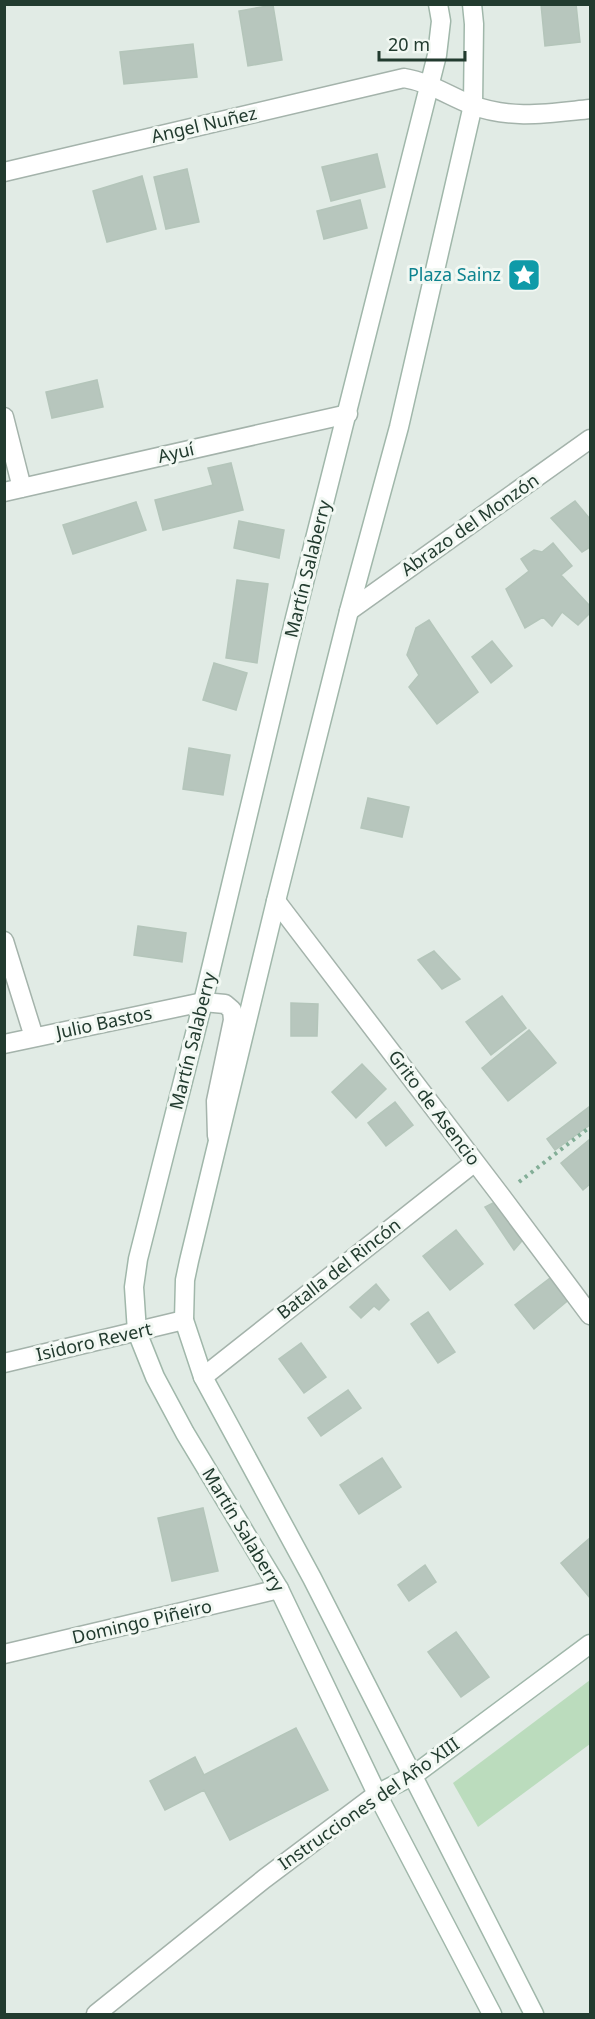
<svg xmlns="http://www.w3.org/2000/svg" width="595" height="2019" font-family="'Noto Sans',sans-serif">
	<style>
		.green { fill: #bbdcbd }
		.building { fill: #b7c6bd; stroke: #b4c5ba; stroke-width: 1.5 }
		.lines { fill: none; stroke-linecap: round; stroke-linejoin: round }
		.street-casing { stroke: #a4b3ab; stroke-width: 21 }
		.secondary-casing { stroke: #a0b7aa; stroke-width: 21 }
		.path { stroke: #83ae97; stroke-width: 4; stroke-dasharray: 3 4.5; stroke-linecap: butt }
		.street { stroke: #fff; stroke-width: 18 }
		.secondary { stroke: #fff; stroke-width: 18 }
		.labels { text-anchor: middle; stroke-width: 6; stroke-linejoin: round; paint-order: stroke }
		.street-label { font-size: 18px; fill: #223b2f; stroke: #f2f8f3 }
		.culture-label { font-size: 18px; fill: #0d838f; stroke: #f2f8f3; text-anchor: end }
	</style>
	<rect width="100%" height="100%" fill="#e1ebe5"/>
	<path class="green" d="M590,1680V1744L478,1827L453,1783Z"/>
	<path class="building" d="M541,4H576L580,42L545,46Z
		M273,5L282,60L248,66L239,11Z
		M193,44L197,77L124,84L120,52Z
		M377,154L385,187L331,201L322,167Z
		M187,169L199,222L166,229L154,177Z
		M142,176L156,229L107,242L93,191Z
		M360,200L367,228L324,239L317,211Z
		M97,380L103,407L52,418L46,392Z
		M231,463L243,510L163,530L155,500L213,485L208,468Z
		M575,501L590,519V547L582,552L551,518Z
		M136,502L146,530L73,554L63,525Z
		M239,521L284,530L279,558L234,548Z
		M553,543L572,566L561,575L590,606V613L578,625L562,612L552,626L543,617L525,628L506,589L529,571L521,559L534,550L542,552Z
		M237,580L268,584L257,663L226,658Z
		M429,620L478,692L437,724L409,687L419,675L407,655L416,628Z
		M492,641L512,666L491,683L472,657Z
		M214,663L247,673L236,710L203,700Z
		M189,748L230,755L223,795L183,789Z
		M368,798L409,807L402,837L361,828Z
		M138,926L186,933L182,962L134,955Z
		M434,951L460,979L442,989L418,960Z
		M502,996L526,1028L491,1055L466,1022Z
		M291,1003L318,1004L317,1036H291Z
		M529,1030L556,1063L508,1101L482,1068Z
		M362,1064L386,1089L356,1118L332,1092Z
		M395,1102L413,1125L386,1146L368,1123Z
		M589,1107L590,1125L555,1150L547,1139Z
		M590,1139V1184L583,1190L561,1163Z
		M501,1199L527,1235L514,1250L485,1207Z
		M456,1230L483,1264L450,1290L423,1256Z
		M554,1275L571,1298L534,1329L515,1305Z
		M376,1284L389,1300L379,1310L374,1306L361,1318L350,1307Z
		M428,1312L455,1352L438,1363L411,1324Z
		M301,1343L326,1377L304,1393L279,1359Z
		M348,1390L361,1408L321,1436L308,1418Z
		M382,1458L401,1487L359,1514L340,1485Z
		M203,1508L218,1571L172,1581L158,1518Z
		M590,1538V1598L561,1563Z
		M425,1565L436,1582L409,1601L398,1585Z
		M456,1632L489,1677L461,1697L428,1652Z
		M296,1728L328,1790L230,1840L204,1790L165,1810L150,1781L195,1757L204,1775Z"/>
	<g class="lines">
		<defs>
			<path id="street" d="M4,172L404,78C429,82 449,96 472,105C511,120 550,113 590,109
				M4,417L22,488
				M4,492L348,414
				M349,611L590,439
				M276,901L501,1196L590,1315
				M4,941L34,1037
				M4,1044L203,1002L225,1004L232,1010L233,1020L216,1101L217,1136
				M4,1363L184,1320
				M203,1377L475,1162
				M4,1654L279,1589
				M96,2014L264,1879L377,1794"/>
			<path id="secondary" d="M438,4L441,21L437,55L295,618L203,1002L138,1259L134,1287L137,1332L155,1377L185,1433L279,1589L377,1794L492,2014
				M472,4L474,24L473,105L399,427L349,611L276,901L189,1261L185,1280L184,1320L203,1377L312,1578L534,2014
				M377,1794L414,1775L590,1644"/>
		</defs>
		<use href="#street" class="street-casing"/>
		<use href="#secondary" class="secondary-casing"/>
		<path class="path" d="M519,1182L590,1127"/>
		<use href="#street" class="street"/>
		<use href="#secondary" class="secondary"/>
	</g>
	<defs>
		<symbol id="sight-square" viewBox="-11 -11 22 22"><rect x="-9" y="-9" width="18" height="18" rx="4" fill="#0f9aa8" stroke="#f2f8f3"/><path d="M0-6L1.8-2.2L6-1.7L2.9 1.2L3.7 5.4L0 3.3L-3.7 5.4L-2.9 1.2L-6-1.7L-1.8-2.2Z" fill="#fff"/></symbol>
	</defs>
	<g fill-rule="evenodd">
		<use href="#sight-square" x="505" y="256" width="38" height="38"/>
	</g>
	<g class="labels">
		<g class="street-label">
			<text transform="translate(204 125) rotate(-13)" y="6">Angel Nuñez</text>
			<text transform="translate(176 453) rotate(-13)" y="6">Ayuí</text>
			<text transform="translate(470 525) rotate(-35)" y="6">Abrazo del Monzón</text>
			<text transform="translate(308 569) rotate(-76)" y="6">Martín Salaberry</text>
			<text transform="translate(104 1023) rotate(-12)" y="6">Julio Bastos</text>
			<text transform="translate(193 1041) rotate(-76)" y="6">Martín Salaberry</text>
			<text transform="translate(434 1108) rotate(53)" y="6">Grito de Asencio</text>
			<text transform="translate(339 1269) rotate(-38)" y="6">Batalla del Rincón</text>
			<text transform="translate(94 1342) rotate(-13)" y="6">Isidoro Revert</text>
			<text transform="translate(243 1530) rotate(59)" y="6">Martín Salaberry</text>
			<text transform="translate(142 1622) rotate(-13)" y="6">Domingo Piñeiro</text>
			<text transform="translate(369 1804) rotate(-35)" y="6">Instrucciones del Año XIII</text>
		</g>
		<g class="culture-label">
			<text x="501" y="281">Plaza Sainz</text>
		</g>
	</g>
	<rect width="595" height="2019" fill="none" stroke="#223b2f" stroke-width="12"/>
	<path d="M379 51v9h86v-9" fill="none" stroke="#223b2f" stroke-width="3"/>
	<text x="388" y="51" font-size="18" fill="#223b2f" stroke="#f2f8f3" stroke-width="4.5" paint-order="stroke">20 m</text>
</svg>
